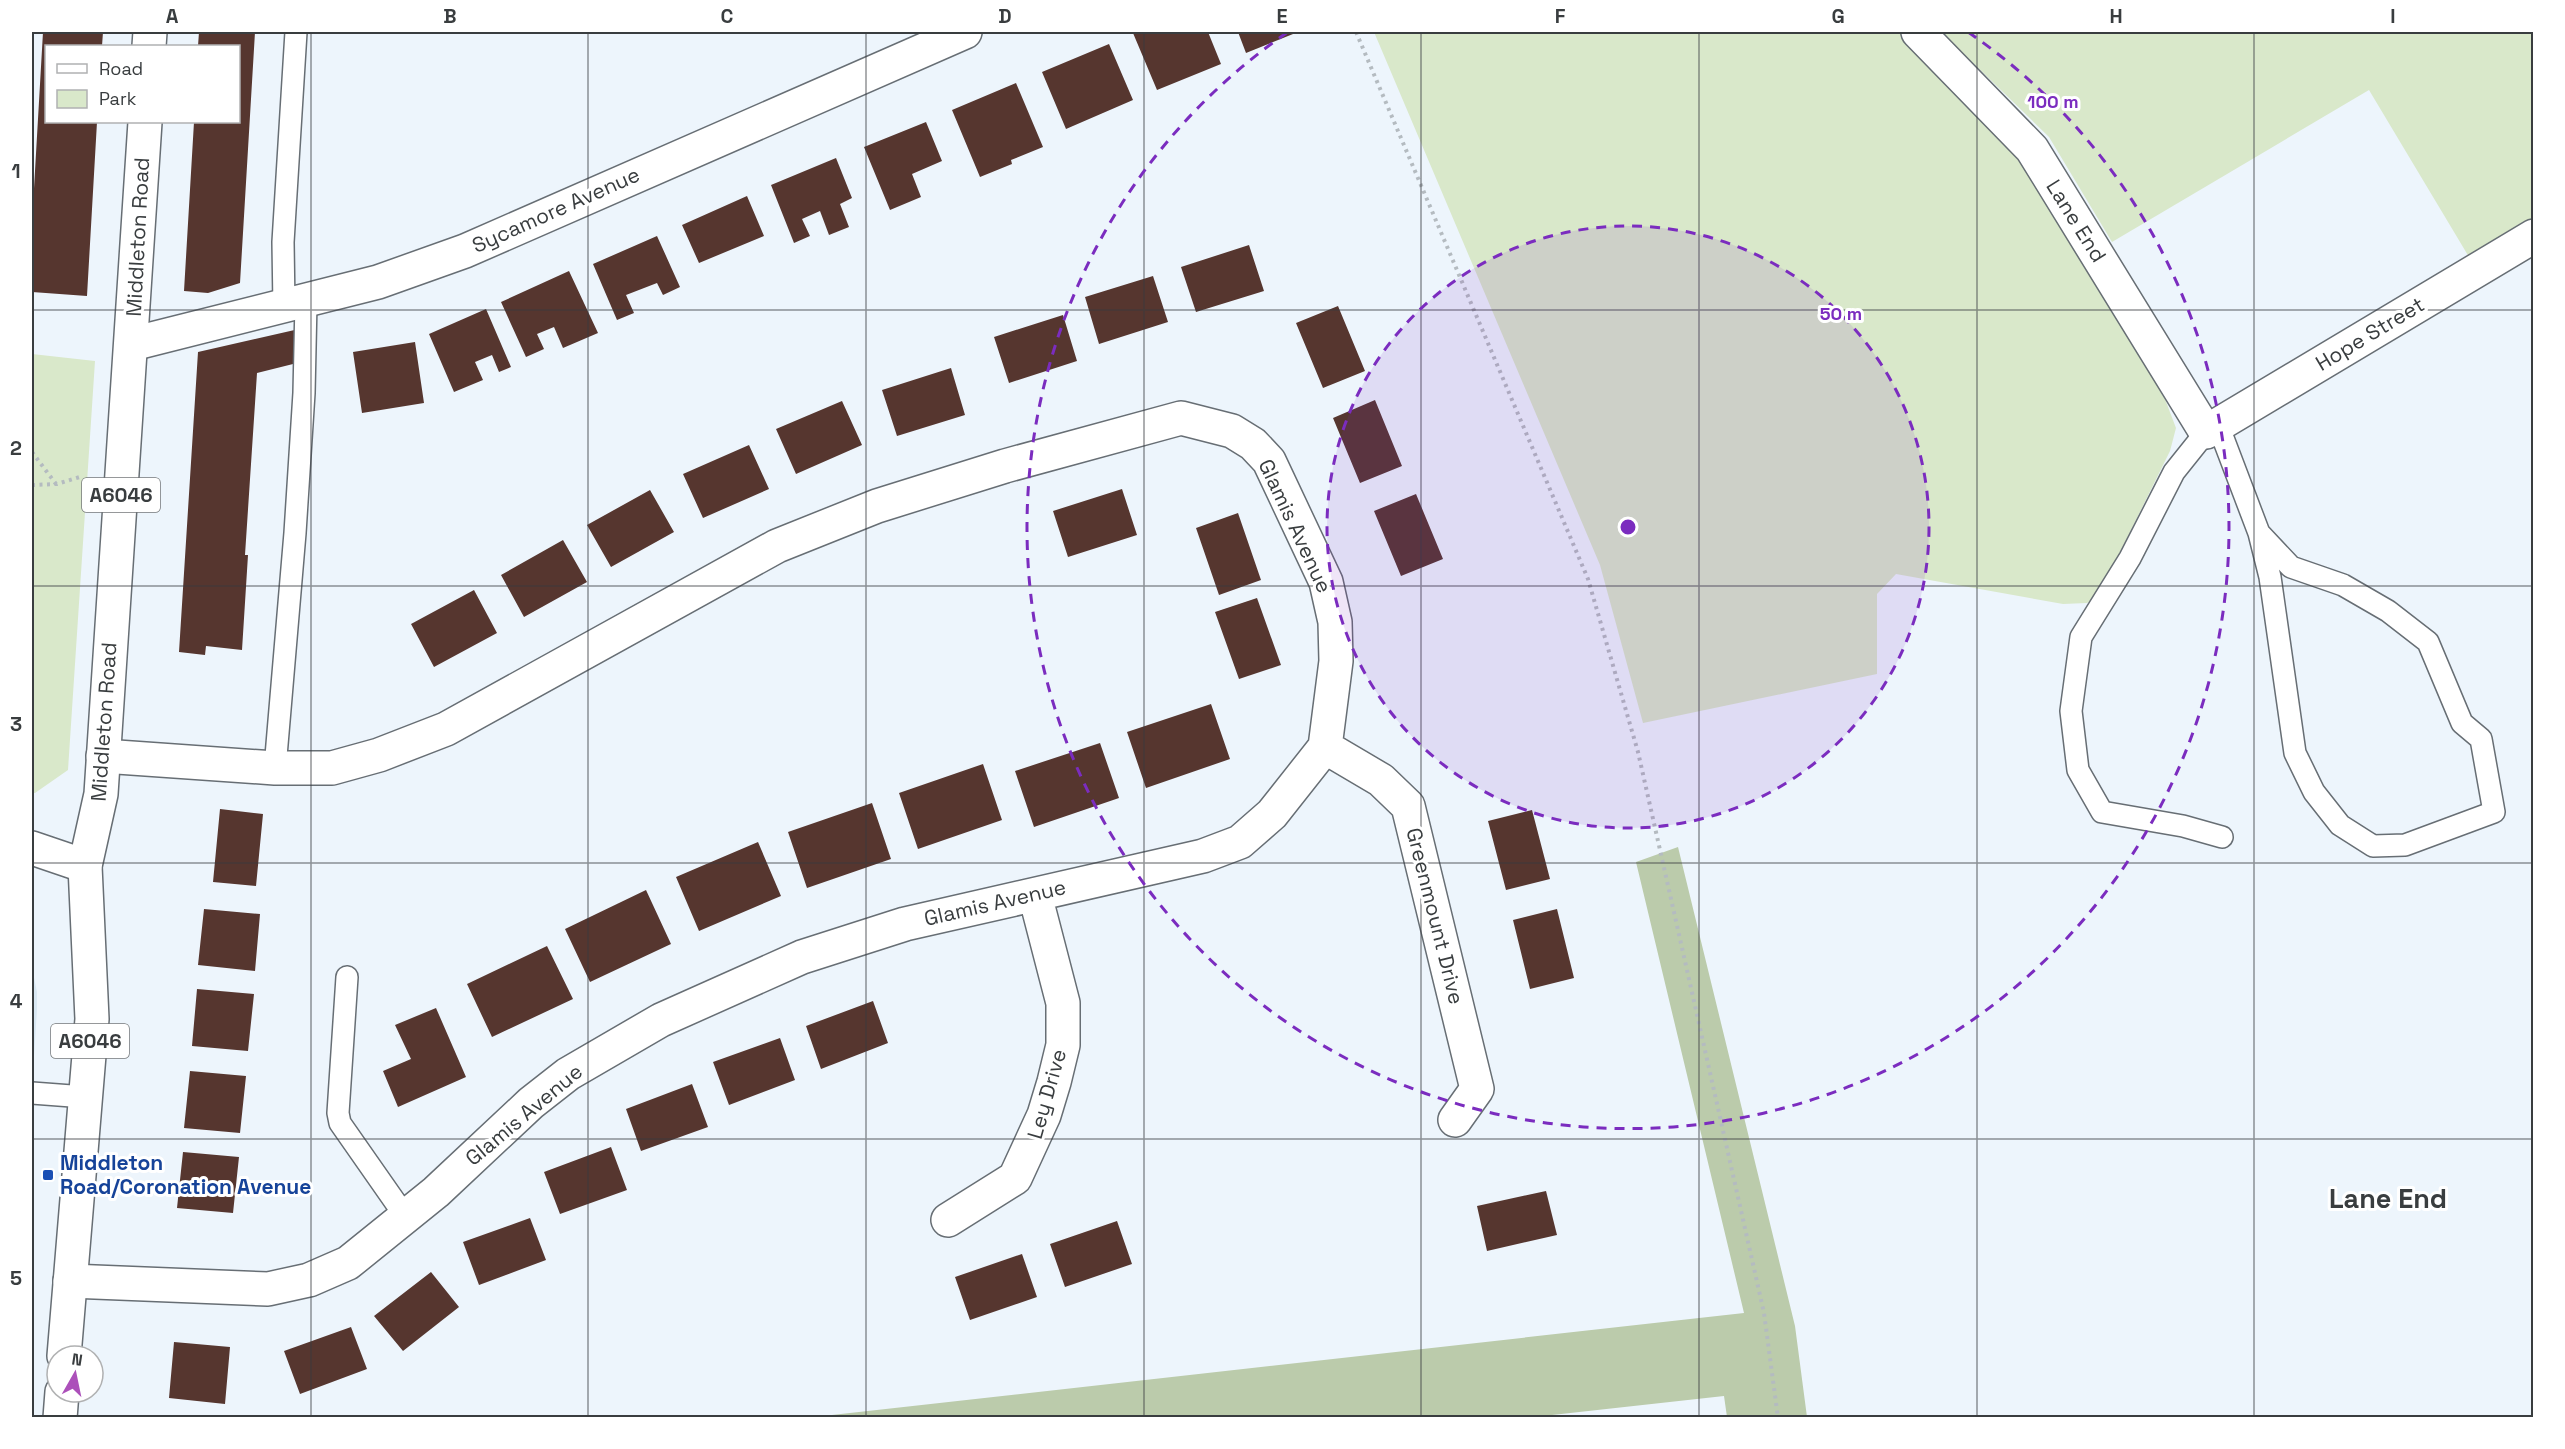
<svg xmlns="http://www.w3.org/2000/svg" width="2565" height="1449" font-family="'Space Grotesk',sans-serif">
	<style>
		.built { fill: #d9e8f3 }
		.green { fill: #d9e8ca }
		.forest { fill: #bbcbab }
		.building { fill: #56362f }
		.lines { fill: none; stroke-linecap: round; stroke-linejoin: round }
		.lane-casing { stroke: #676e74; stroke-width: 24 }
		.street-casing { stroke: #676e74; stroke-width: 36 }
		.secondary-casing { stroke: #676e74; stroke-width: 36 }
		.primary-casing { stroke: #676e74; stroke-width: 36 }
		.path { stroke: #b4bbc0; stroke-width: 4; stroke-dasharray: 3 4.5; stroke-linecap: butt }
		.lane { stroke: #fff; stroke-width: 21 }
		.street { stroke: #fff; stroke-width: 33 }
		.secondary { stroke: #fff; stroke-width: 33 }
		.primary { stroke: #fff; stroke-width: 33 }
		.grid { fill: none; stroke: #393d3f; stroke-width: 1.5; stroke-opacity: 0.55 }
		.ring { fill: none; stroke: #7b2cbf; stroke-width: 3; stroke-dasharray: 10 8 }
		.transit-dot { fill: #1a4fb4; stroke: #fff; stroke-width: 2 }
		.labels { text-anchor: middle; stroke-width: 6; stroke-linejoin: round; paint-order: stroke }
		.shield { fill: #fff; stroke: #747779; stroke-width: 1.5 }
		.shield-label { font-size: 20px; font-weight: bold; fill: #393d3f }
		.street-label { font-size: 21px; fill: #393d3f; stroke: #fff }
		.transit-label { font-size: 21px; font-weight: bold; fill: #164399; stroke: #fff; text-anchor: start }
		.district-label { font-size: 27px; font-weight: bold; fill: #393d3f; stroke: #fff }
		.centre { fill: #7b2cbf; stroke: #fff; stroke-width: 3 }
		.ring-label { font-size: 18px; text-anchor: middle; font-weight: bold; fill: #7b2cbf; stroke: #fff; stroke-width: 6; stroke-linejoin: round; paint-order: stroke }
		.neatline { fill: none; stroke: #393d3f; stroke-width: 2 }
		.grid-label { font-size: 20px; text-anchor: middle; font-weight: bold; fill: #393d3f }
	</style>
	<rect width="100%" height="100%" fill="#edf5fc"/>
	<path class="built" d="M32,968L37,992V1010L32,1086Z"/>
	<path class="green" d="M1374,32H1898L1922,51L2017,146L2165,399L2176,428L2170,451L2099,595L2087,603L2063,604L1896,574L1877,594V674L1643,723L1600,565Z
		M1937,32H2533V222L2469,257L2369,90L2112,242L2049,137L1966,56Z
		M32,354L95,361L68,770L35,793H32Z"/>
	<path class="forest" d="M1678,847L1795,1326L1807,1417H1727L1724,1396L1525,1418L814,1417L1744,1313L1636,862Z"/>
	<path class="building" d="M43,32H103L102,46H46V122H97L87,296L32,292V223Z
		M199,32H255L240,283L208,293L184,291L194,122H238V46H198Z
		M1137,32H1208L1221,64L1157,90L1133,33Z
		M1238,32H1298L1246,53Z
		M1109,44L1133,100L1066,129L1042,72Z
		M1016,83L1043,147L1011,160L1012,164L980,177L952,110Z
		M926,122L942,161L912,174L921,197L890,210L864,147Z
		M836,158L852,198L840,204L849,227L829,235L820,211L802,219L810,236L794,243L771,185Z
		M747,196L764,236L699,263L682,225Z
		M657,236L680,287L663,295L657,283L626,295L634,313L617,320L593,264Z
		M1249,245L1264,291L1196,312L1181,267Z
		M569,271L598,333L563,348L554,327L537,334L544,349L526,357L501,302Z
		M1153,276L1168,322L1099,344L1085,297Z
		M1338,306L1365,371L1323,388L1296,323Z
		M486,309L511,367L499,372L492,355L475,362L483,380L454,392L429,334Z
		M1063,315L1077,361L1009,383L994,337Z
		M299,329L301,362L257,373L245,555H248L242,650L206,646L205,655L179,652L198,352Z
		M415,342L424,403L362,413L353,352Z
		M951,368L965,415L897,436L882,390Z
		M1375,400L1402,466L1360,483L1333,418Z
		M842,401L862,445L796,474L776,429Z
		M749,445L769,489L703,518L683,474Z
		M1122,489L1137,535L1068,557L1053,511Z
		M650,490L674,532L611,567L587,525Z
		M1416,494L1443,559L1401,576L1374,511Z
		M1238,513L1261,580L1219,595L1196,528Z
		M563,540L587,582L524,617L501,575Z
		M474,590L497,633L434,667L411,624Z
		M1257,598L1281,665L1239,679L1215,612Z
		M1211,704L1230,759L1146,788L1127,732Z
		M1100,743L1119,798L1034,827L1015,771Z
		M983,764L1002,820L918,849L899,793Z
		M872,803L891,859L807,888L788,832Z
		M220,809L263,814L256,886L213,882Z
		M1532,810L1550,879L1506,890L1488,821Z
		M758,842L781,896L699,931L676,877Z
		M646,890L671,944L590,982L565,929Z
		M204,909L260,914L255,971L198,965Z
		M1557,909L1574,978L1530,989L1513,920Z
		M547,946L573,999L492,1037L467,984Z
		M197,989L254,994L248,1051L192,1046Z
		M873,1001L888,1043L821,1069L806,1026Z
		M436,1008L466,1077L398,1107L383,1071L411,1059L395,1025Z
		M780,1038L795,1080L729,1105L713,1062Z
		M190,1071L246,1076L240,1133L184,1128Z
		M692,1084L708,1127L641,1151L626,1109Z
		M611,1147L627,1190L560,1214L544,1172Z
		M183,1152L239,1157L233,1213L177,1208Z
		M1546,1191L1557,1235L1487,1251L1477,1206Z
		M530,1218L546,1260L479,1285L463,1242Z
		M1117,1221L1132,1264L1065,1287L1050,1244Z
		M1022,1254L1037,1297L970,1320L955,1277Z
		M431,1272L459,1307L403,1351L374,1316Z
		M351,1327L367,1369L300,1394L284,1351Z
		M174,1342L230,1347L225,1404L169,1398Z"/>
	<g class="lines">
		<defs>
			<path id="lane" d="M284,307L283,242L296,32
				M2218,425L2259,533L2291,567L2343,585L2388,611L2428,642L2462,723L2481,739L2494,812L2405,845L2373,846L2340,825L2314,792L2295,753L2270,577L2259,533
				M2206,432L2174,472L2130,558L2081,637L2071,711L2078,770L2102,812L2183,826L2222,837
				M275,768L295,533L304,393L306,302
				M347,977L338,1113L340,1123L405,1216
				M32,1093L85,1097"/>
			<path id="street" d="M1918,32L2032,149L2206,432L2534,236
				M132,344L378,282L465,251L965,32
				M1325,747L1381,780L1408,806L1477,1089L1455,1120
				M948,1220L1015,1178L1044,1115L1054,1082L1063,1045V1003L1035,895
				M70,1281L268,1289L309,1280L348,1263L436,1192L531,1103L568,1074L661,1020L802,957L905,924L1203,856L1240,842L1272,814L1325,747L1336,661L1335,622L1326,582L1269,461L1253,444L1232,431L1181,418L1005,466L877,506L777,546L446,729L379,755L332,768H275L103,756"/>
			<path id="secondary" d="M32,848L85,866"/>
			<path id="primary" d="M149,46L150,32
				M64,1356L92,1019L85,866L101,794L145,122
				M60,1418L62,1392"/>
		</defs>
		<use href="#lane" class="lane-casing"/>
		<use href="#street" class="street-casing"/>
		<use href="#secondary" class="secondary-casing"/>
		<use href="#primary" class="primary-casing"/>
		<path class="path" d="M1356,32L1588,579L1638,752L1764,1313L1778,1418
			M32,452L56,484
			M32,485L57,484L83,476"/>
		<use href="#lane" class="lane"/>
		<use href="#street" class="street"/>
		<use href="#secondary" class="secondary"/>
		<use href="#primary" class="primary"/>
	</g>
	<path class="grid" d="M311,32V1418M588,32V1418M866,32V1418M1144,32V1418M1421,32V1418M1699,32V1418M1977,32V1418M2254,32V1418M32,310H2534M32,586H2534M32,863H2534M32,1139H2534"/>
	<circle cx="1628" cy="527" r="301" fill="#7b2cbf" fill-opacity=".12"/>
	<g class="ring">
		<circle cx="1628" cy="527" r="301"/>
		<path d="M1968 32A601 601 0 1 1 1288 32"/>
	</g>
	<rect class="transit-dot" x="42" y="1169" width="12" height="12" rx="3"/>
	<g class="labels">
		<g class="shield">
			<rect x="82" y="478" width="78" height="34" rx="4.5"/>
			<rect x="51" y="1024" width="78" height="34" rx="4.5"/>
		</g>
		<g class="shield-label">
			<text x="121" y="502">A6046</text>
			<text x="90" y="1048">A6046</text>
		</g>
		<g class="street-label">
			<text transform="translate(556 210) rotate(-24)" y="7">Sycamore Avenue</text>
			<text transform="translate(2076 221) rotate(58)" y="7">Lane End</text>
			<text transform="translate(138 237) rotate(-87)" y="7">Middleton Road</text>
			<text transform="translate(2370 334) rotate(-31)" y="7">Hope Street</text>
			<text transform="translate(1295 526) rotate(65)" y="7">Glamis Avenue</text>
			<text transform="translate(104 722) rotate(-86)" y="7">Middleton Road</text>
			<text transform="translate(995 903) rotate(-13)" y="7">Glamis Avenue</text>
			<text transform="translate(1435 916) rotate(76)" y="7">Greenmount Drive</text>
			<text transform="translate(1047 1094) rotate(-74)" y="7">Ley Drive</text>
			<text transform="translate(524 1115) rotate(-40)" y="7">Glamis Avenue</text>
		</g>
		<g class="transit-label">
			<text x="60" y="1170">Middleton<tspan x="60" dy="24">Road/Coronation Avenue</tspan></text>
		</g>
		<g class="district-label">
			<text x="2388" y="1208">Lane End</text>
		</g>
	</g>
	<circle cx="1628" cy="527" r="9" class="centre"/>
	<g class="ring-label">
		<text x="2053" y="108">100 m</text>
		<text x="1841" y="320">50 m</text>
	</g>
	<rect width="2565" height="1449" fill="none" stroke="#ffffff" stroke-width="66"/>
	<rect x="45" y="45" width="195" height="78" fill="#ffffff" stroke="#b0b1b2" stroke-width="1.5"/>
	<rect x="57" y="64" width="30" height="9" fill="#ffffff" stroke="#b0b1b2" stroke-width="1.5"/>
	<text x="99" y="75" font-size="18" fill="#393d3f">Road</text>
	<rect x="57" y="90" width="30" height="18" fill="#d9e8ca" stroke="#b0b1b2" stroke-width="1.5"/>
	<text x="99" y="105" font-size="18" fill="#393d3f">Park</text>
	<g transform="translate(75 1374) rotate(9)"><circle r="28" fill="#ffffff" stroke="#b0b1b2" stroke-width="1.5"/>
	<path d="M0-4.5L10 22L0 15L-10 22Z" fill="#ac50ba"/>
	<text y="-9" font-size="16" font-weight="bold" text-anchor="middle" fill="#393d3f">N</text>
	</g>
	<rect x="33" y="33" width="2499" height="1383" class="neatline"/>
	<g class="grid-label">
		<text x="172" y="23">A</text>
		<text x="450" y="23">B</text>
		<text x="727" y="23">C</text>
		<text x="1005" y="23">D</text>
		<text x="1282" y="23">E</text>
		<text x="1560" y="23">F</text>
		<text x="1838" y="23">G</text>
		<text x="2116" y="23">H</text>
		<text x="2393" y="23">I</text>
		<text x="16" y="178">1</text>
		<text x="16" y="455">2</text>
		<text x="16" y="731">3</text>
		<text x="16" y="1008">4</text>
		<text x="16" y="1285">5</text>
	</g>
</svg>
